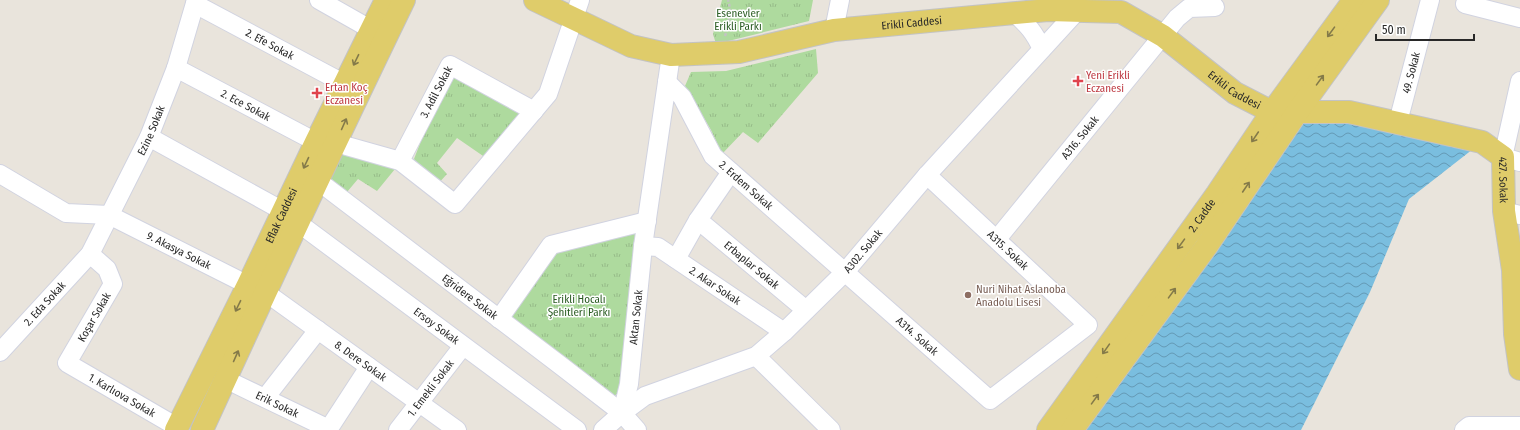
<svg xmlns="http://www.w3.org/2000/svg" width="1520" height="430" font-family="'Fira Sans Condensed',sans-serif">
	<style>
		.park { fill: url(#park-tufts) }
		.water { fill: url(#water-waves) }
		.lines { fill: none; stroke-linecap: round; stroke-linejoin: round }
		.minor-casing { stroke: #d1d3e0; stroke-width: 20 }
		.major-casing { stroke: #c3c3c3; stroke-width: 24 }
		.path { stroke: #c3c3c3; stroke-width: 2.5; stroke-dasharray: 3 2; stroke-linecap: butt }
		.minor { stroke: #fff; stroke-width: 18 }
		.major { stroke: #dfcc6a; stroke-width: 22 }
		.oneway { stroke: #847a49 }
		.health-dot { fill: #e0444e; stroke: #fff; stroke-width: 1.5 }
		.education-dot { fill: #8d6e63; stroke: #fff; stroke-width: 1.5 }
		.labels { text-anchor: middle; stroke-width: 3; stroke-linejoin: round; paint-order: stroke }
		.park-label { font-size: 11px; fill: #2a5c22; stroke: #fff }
		.street-label { font-size: 11px; fill: #282828; stroke: #fff }
		.health-label { font-size: 11px; fill: #be3a42; stroke: #fff; text-anchor: start }
		.education-label { font-size: 11px; fill: #785e54; stroke: #fff; text-anchor: start }
	</style>
	<defs>
		<pattern id="park-tufts" width="24" height="20" patternUnits="userSpaceOnUse"><rect width="24" height="20" fill="#aeda9e"/><path d="M3 7l-1-3M5 7V3M7 7l1-3M15 17l-1-3M17 17v-4M19 17l1-3" fill="none" stroke="#96bb88"/></pattern>
		<pattern id="water-waves" width="16" height="10" patternUnits="userSpaceOnUse"><rect width="16" height="10" fill="#7abedf"/><path d="M0 5q4-4 8 0t8 0" fill="none" stroke="#649ab5"/></pattern>
	</defs>
	<rect width="100%" height="100%" fill="#e9e4dc"/>
	<path class="park" d="M722,0H813L809,21L716,44L713,34Z
		M816,49L818,73L758,143L743,132L722,154L711,130L685,86L691,72L726,71Z
		M458,74L520,107L524,117L486,158L457,138L437,163L447,174L437,185L418,167L414,159L426,128L453,78Z
		M340,153L395,169L377,191L358,179L347,192L330,178Z
		M640,232L619,392L613,397L509,318L553,252Z"/>
	<path class="water" d="M1298,111L1482,142L1409,199L1370,292L1301,430H1070Z"/>
	<g class="lines">
		<defs>
			<g id="minor">
				<path d="M319,0L372,30"/>
				<path id="s1" d="M195,4L345,84"/>
				<path d="M1465,4L1520,18"/>
				<path d="M1014,13C1028,25 1034,32 1042,49"/>
				<path d="M834,30L840,0"/>
				<path id="s2" d="M176,68L316,142"/>
				<path d="M1520,81L1503,157L1520,162"/>
				<path id="s3" d="M667,82L682,97L713,156L990,400L1088,325L927,175"/>
				<path id="s4" d="M1398,122L1430,0"/>
				<path d="M149,137L283,211"/>
				<path d="M336,143L400,161L455,204L548,94L580,0"/>
				<path id="s5" d="M400,161L450,65L534,111"/>
				<path id="s6" d="M0,174L66,213L109,215L248,285"/>
				<path id="s7" d="M318,181L560,365L622,413L637,430"/>
				<path d="M1504,211L1520,215"/>
				<path id="s8" d="M698,220L806,310"/>
				<path id="s9" d="M297,222L577,430"/>
				<path id="s10" d="M997,239L1177,18L1189,8L1215,7"/>
				<path id="s11" d="M643,246L658,247L784,332"/>
				<path id="s12" d="M90,254L107,269L113,284L67,363L177,427"/>
				<path d="M676,259L698,220L731,172"/>
				<path id="s13" d="M265,292L457,430"/>
				<path d="M499,319L551,245L647,221"/>
				<path id="s14" d="M0,352L90,254L149,137L176,68L196,0"/>
				<path d="M756,356L831,430"/>
				<path id="s15" d="M225,379L329,429"/>
				<path d="M265,398L318,330"/>
				<path id="s16" d="M622,413L629,384L643,246L671,55"/>
				<path d="M328,430L369,367"/>
				<path id="s17" d="M398,430L463,346"/>
				<path id="s18" d="M603,430L622,413L645,396L756,356L784,332L845,272L927,175L1078,10"/>
				<path d="M1464,430L1469,426H1520"/>
			</g>
			<g id="major">
				<path id="s19" d="M535,0L631,46L671,55L739,52L834,30L1048,10L1121,12L1163,36L1235,93L1272,112H1349L1482,142L1503,157L1504,211L1513,270L1515,334L1520,369"/>
				<path id="s20" d="M176,430L248,285L316,142L386,0"/>
				<path d="M202,430C268,286 335,142 404,0"/>
				<path id="s21" d="M1048,430L1217,194L1272,112L1354,0"/>
				<path d="M1072,430L1206,247L1298,111L1378,0"/>
			</g>
		</defs>
		<use href="#minor" class="minor-casing"/>
		<use href="#major" class="major-casing"/>
		<path class="path" d="M725,36C729,24 732,12 728,0"/>
		<use href="#minor" class="minor"/>
		<use href="#major" class="major"/>
	</g>
	<defs><path id="oneway-shaft" d="M-6 0H5M1.5-3L5.5 0L1.5 3" fill="none" stroke-width="1.6" stroke-linecap="round" stroke-linejoin="round"/></defs>
	<g class="oneway">
		<use href="#oneway-shaft" transform="translate(1331 32) rotate(126)"/>
		<use href="#oneway-shaft" transform="translate(356 60) rotate(116)"/>
		<use href="#oneway-shaft" transform="translate(1320 80) rotate(-54)"/>
		<use href="#oneway-shaft" transform="translate(344 124) rotate(-66)"/>
		<use href="#oneway-shaft" transform="translate(1255 137) rotate(124)"/>
		<use href="#oneway-shaft" transform="translate(306 163) rotate(115)"/>
		<use href="#oneway-shaft" transform="translate(1246 187) rotate(-56)"/>
		<use href="#oneway-shaft" transform="translate(1181 244) rotate(126)"/>
		<use href="#oneway-shaft" transform="translate(1172 293) rotate(-54)"/>
		<use href="#oneway-shaft" transform="translate(238 306) rotate(116)"/>
		<use href="#oneway-shaft" transform="translate(1106 349) rotate(125)"/>
		<use href="#oneway-shaft" transform="translate(236 356) rotate(-66)"/>
		<use href="#oneway-shaft" transform="translate(1095 399) rotate(-54)"/>
	</g>
	<g class="health-dot">
		<path d="M1076 75h4v4h4v4h-4v4h-4v-4h-4v-4h4z"/>
		<path d="M315 87h4v4h4v4h-4v4h-4v-4h-4v-4h4z"/>
	</g>
	<circle class="education-dot" cx="968" cy="295" r="4"/>
	<g class="labels">
		<g class="park-label">
			<text x="738" y="17">Esenevler<tspan x="738" dy="13">Erikli Parkı</tspan></text>
			<text x="579" y="303">Erikli Hocalı<tspan x="579" dy="13">Şehitleri Parkı</tspan></text>
		</g>
		<g class="street-label">
			<text dy="4" stroke="none"><textPath href="#s19" startOffset="391">Erikli Caddesi</textPath></text>
			<text dy="4" stroke="none"><textPath href="#s1" startOffset="85">2. Efe Sokak</textPath></text>
			<text dy="4" stroke="none"><textPath href="#s4" startOffset="51">49. Sokak</textPath></text>
			<text dy="4" stroke="none"><textPath href="#s19" startOffset="739">Erikli Caddesi</textPath></text>
			<text dy="4" stroke="none"><textPath href="#s5" startOffset="78">3. Adil Sokak</textPath></text>
			<text dy="4" stroke="none"><textPath href="#s2" startOffset="79">2. Ece Sokak</textPath></text>
			<text dy="4" stroke="none"><textPath href="#s14" startOffset="271">Ezine Sokak</textPath></text>
			<text dy="4" stroke="none"><textPath href="#s10" startOffset="131">A316. Sokak</textPath></text>
			<text dy="4" stroke="none"><textPath href="#s19" startOffset="1045">427. Sokak</textPath></text>
			<text dy="4" stroke="none"><textPath href="#s3" startOffset="132">2. Erdem Sokak</textPath></text>
			<text dy="4" stroke="none"><textPath href="#s20" startOffset="239">Eflak Caddesi</textPath></text>
			<text dy="4" stroke="none"><textPath href="#s21" startOffset="264">2. Cadde</textPath></text>
			<text dy="4" stroke="none"><textPath href="#s6" startOffset="198">9. Akasya Sokak</textPath></text>
			<text dy="4" stroke="none"><textPath href="#s18" startOffset="322">A302. Sokak</textPath></text>
			<text transform="translate(1008 250) rotate(43)" y="4">A315. Sokak</text>
			<text dy="4" stroke="none"><textPath href="#s8" startOffset="70">Erbaplar Sokak</textPath></text>
			<text dy="4" stroke="none"><textPath href="#s11" startOffset="84">2. Akar Sokak</textPath></text>
			<text dy="4" stroke="none"><textPath href="#s7" startOffset="191">Eğridere Sokak</textPath></text>
			<text dy="4" stroke="none"><textPath href="#s14" startOffset="66">2. Eda Sokak</textPath></text>
			<text transform="translate(94 317) rotate(-60)" y="4">Koşar Sokak</text>
			<text dy="4" stroke="none"><textPath href="#s16" startOffset="97">Aktan Sokak</textPath></text>
			<text dy="4" stroke="none"><textPath href="#s9" startOffset="174">Ersoy Sokak</textPath></text>
			<text dy="4" stroke="none"><textPath href="#s3" startOffset="360">A314. Sokak</textPath></text>
			<text dy="4" stroke="none"><textPath href="#s13" startOffset="118">8. Dere Sokak</textPath></text>
			<text dy="4" stroke="none"><textPath href="#s17" startOffset="53">1. Emekli Sokak</textPath></text>
			<text dy="4" stroke="none"><textPath href="#s12" startOffset="194">1. Karlıova Sokak</textPath></text>
			<text dy="4" stroke="none"><textPath href="#s15" startOffset="58">Erik Sokak</textPath></text>
		</g>
		<g class="health-label">
			<text x="1086" y="79">Yeni Erikli<tspan x="1086" dy="13">Eczanesi</tspan></text>
			<text x="325" y="91">Ertan Koç<tspan x="325" dy="13">Eczanesi</tspan></text>
		</g>
		<g class="education-label">
			<text x="976" y="293">Nuri Nihat Aslanoba<tspan x="976" dy="13">Anadolu Lisesi</tspan></text>
		</g>
	</g>
	<path d="M1376 34v6h98v-6" fill="none" stroke="#282828" stroke-width="2"/>
	<text x="1382" y="34" font-size="12" fill="#282828" stroke="#ffffff" stroke-width="3" paint-order="stroke">50 m</text>
</svg>
